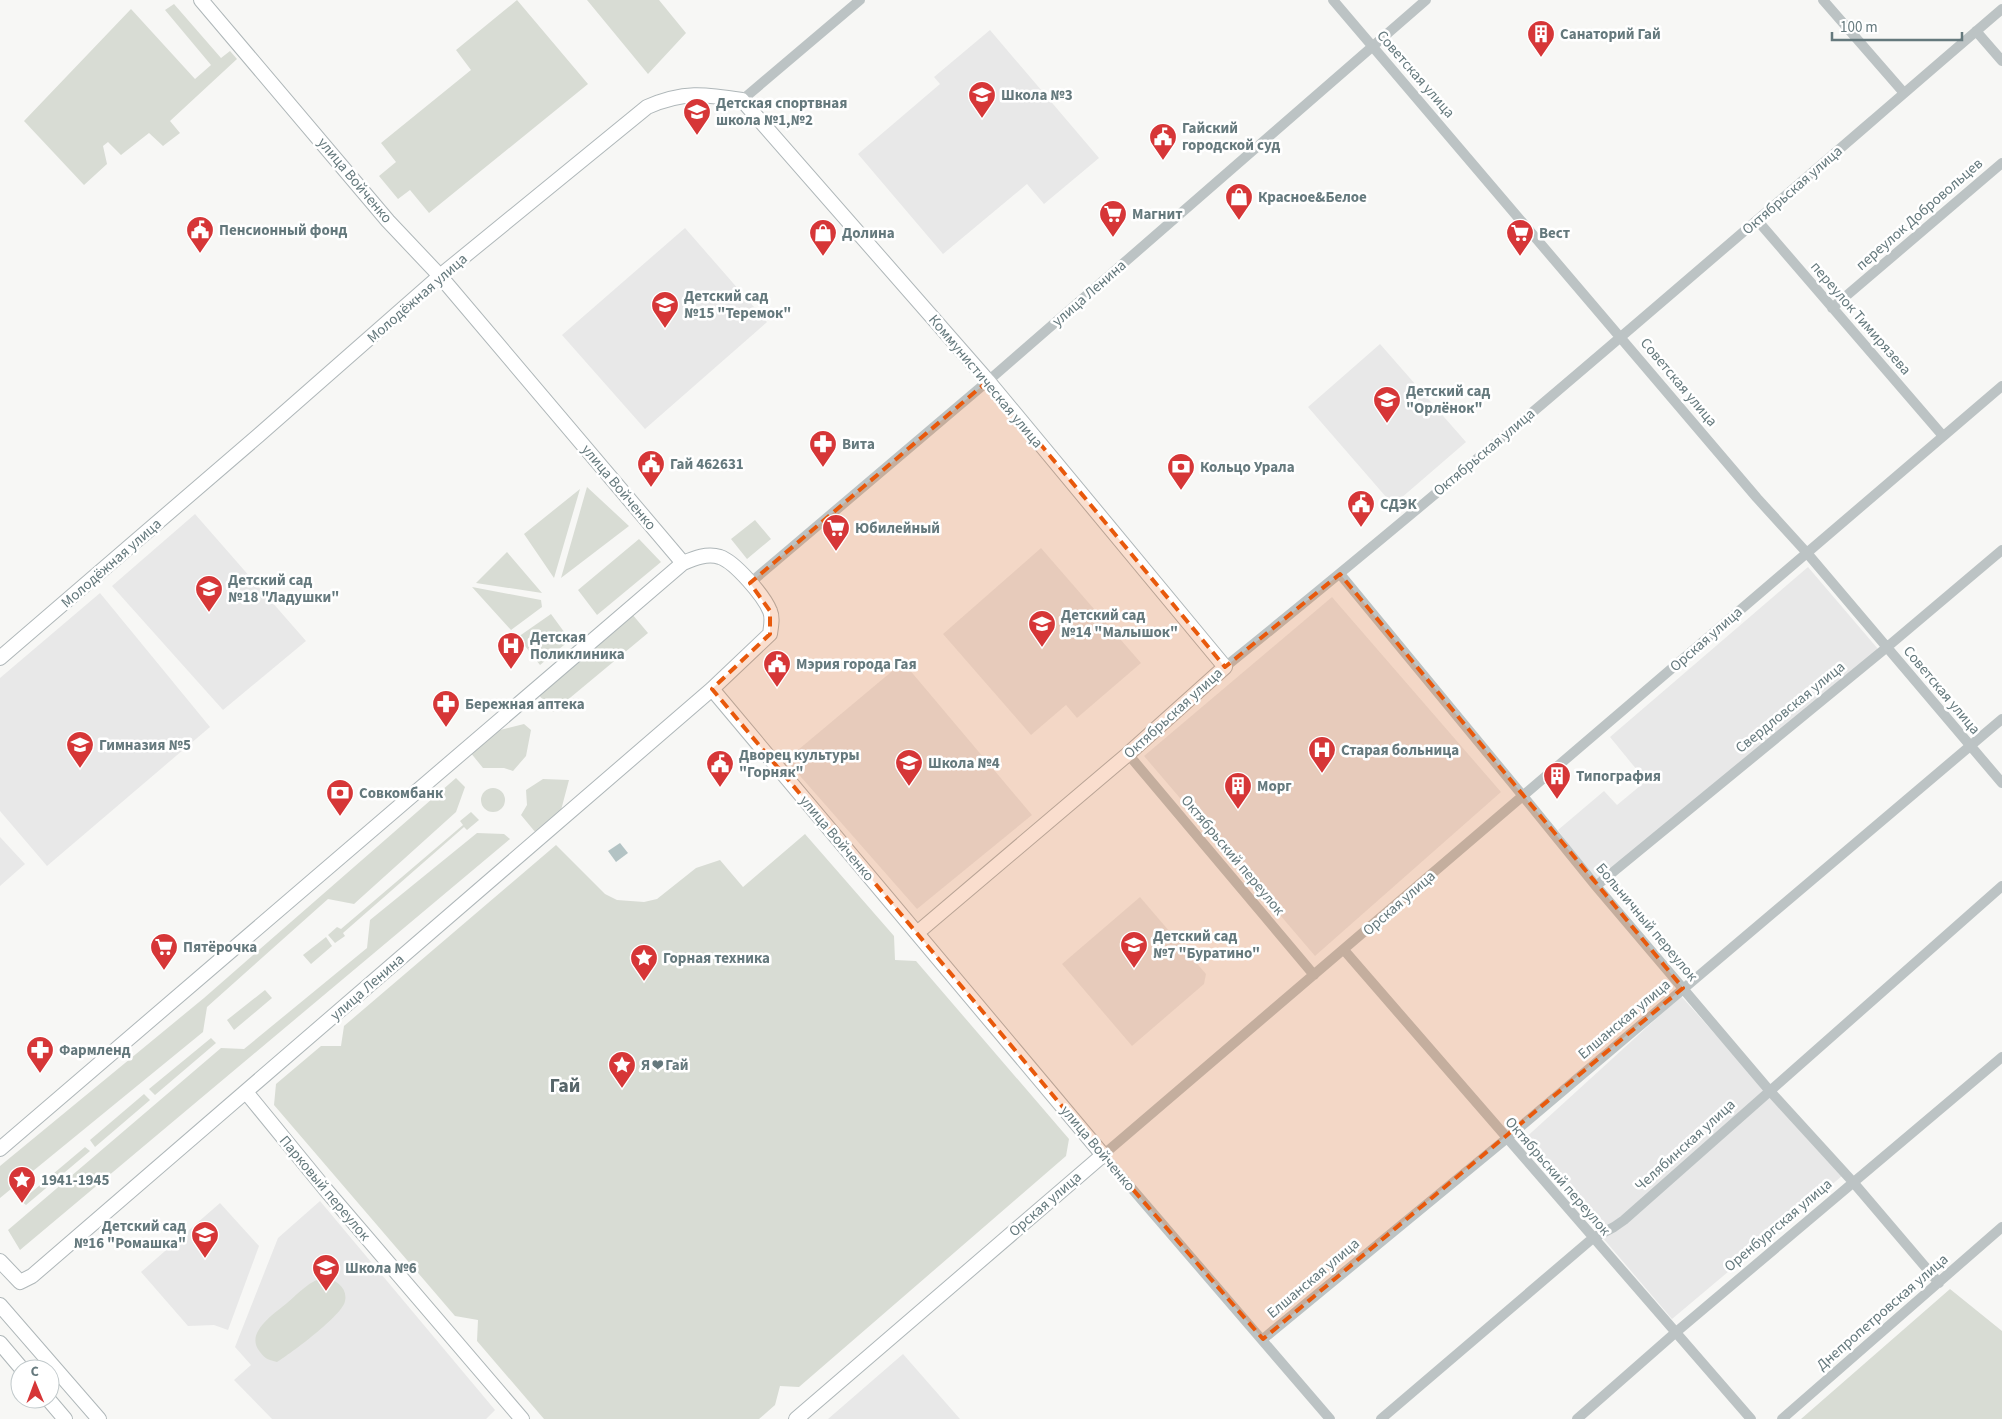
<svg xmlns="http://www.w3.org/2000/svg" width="2002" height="1419" font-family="'Source Sans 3',sans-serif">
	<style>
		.built { fill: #e8e8e8 }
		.green { fill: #d8dcd4 }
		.water { fill: #b3c3c4 }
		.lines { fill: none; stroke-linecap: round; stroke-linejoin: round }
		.secondary-casing { stroke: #afb7b9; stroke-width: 16 }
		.street { stroke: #bcc3c4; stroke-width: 10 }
		.secondary { stroke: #fff; stroke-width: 14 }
		.marked { fill: #e8590c; fill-opacity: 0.2; stroke: #e8590c; stroke-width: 4; stroke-dasharray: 10 6; stroke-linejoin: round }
		.labels { text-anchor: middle; stroke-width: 5; stroke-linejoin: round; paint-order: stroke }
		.poi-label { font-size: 15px; font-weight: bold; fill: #65797d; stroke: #fff; text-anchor: start }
		.street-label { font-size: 15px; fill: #65797d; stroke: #fff }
		.district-label { font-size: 20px; font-weight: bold; fill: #566569; stroke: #fff }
	</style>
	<rect width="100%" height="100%" fill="#f7f7f5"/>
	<path class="built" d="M990,30L1099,158L1044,204L1027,184L943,254L858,154L940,84L934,77Z
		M685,228L767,322L645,429L562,335Z
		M1380,344L1466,442L1393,505L1308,407Z
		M195,514L306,641L223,710L112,586Z
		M1041,548L1141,663L1077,718L1066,705L1031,735L943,634Z
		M1808,567L1878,649L1598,880L1569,846L1558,830L1604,791L1617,805L1646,781L1610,737Z
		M100,593L210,727L47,866L0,811V678Z
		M1332,597L1501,792L1315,956L1144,756Z
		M903,662L1032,815L917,909L786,760Z
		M0,837L25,864L0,886Z
		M1140,897L1206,974L1204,984L1132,1046L1062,964Z
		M1681,996L1842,1176L1672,1319L1521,1142Z
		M320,1201L495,1410L486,1419H272L234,1380L251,1365L235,1347L278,1238Z
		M220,1203L259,1246L228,1330L214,1325L188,1326L141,1272Z
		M903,1354L960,1419H828Z"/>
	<path class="green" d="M517,0L588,84L429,213L410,190L398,199L379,176L396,162L381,143L471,70L456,50Z
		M587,0H659L686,33L648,74Z
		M174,4L221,58L230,51L237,59L170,121L180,133L163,146L149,133L121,155L108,142L103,146L107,164L84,185L24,121L131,9L195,79L211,65L165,10Z
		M587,487L629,526L561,578Z
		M580,489L554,578L524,534Z
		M755,520L771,539L747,559L731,539Z
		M639,539L661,562L597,615L578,590Z
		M507,552L542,593L476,583Z
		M472,587L541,600L542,607L511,630Z
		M551,614L570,640L540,665L518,637Z
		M632,614L648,633L553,712L538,694Z
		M524,724L531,730L526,756L513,771L504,768H483L470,752L492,732Z
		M456,778L465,787L456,812L354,904L328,899L207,1007L203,1032L0,1198V1166L204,998Z
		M543,779L569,780L560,814L536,833L521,815L527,805L526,790Z
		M481 800a12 12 0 1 1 24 0a12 12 0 1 1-24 0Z
		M471,812L479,820L467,830L464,827L343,933L345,936L335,943L328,935L337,927L341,929L463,825L460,821Z
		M477,833L504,834L510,839L20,1250L8,1230L221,1048L244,1049L367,948L370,920Z
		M805,834L894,936L895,960L916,961L1069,1139L1066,1156L799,1387L780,1386L775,1405L759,1419H544L477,1341L478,1320L455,1316L274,1105L276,1084L321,1046H341L344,1026L556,845L605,894L617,900L644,902L657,899L696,868L720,860L743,887Z
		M326,937L332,946L311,964L303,955Z
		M265,990L272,998L234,1030L227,1020Z
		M211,1038L216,1043L155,1095L149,1089Z
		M144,1094L150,1100L95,1147L90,1140Z
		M85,1147L90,1151L26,1205L21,1201Z
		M325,1277C336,1280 348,1288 345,1301C343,1315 290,1354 277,1362C269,1360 265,1359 260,1352C244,1333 274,1314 287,1303C300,1292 309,1281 325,1277Z
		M1950,1289L2002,1331V1419H1801Z"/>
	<path class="water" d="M620,843L628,853L616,862L608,851Z"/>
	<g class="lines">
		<defs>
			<path id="secondary" d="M0,658L259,435L440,276L647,107C683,91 705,94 742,100L988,381L1225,667L1128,754L917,933
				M712,689L1103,1155L796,1419
				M246,1092L326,1190L522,1419
				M0,1149L683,563
				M0,1261L20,1282L32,1276L712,689L770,634C771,626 773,618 770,611C764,596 735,562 720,557C707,553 695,558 683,563L440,276L388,221L201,0
				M0,1305L99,1419
				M0,1343L22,1369
				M48,1399L65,1419"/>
		</defs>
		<use href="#secondary" class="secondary-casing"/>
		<path class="street" d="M1333,0L1757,498L1807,553L2002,783
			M1823,0L1904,93
			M1976,31L2002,61
			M742,100L860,0
			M1757,220L1943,436
			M1832,308L2002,163
			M1340,574L1523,796L1596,886L1769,1090L1853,1182L1939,1283
			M750,583L988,381L1426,0
			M1225,667C1489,454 1745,230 2002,9
			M1128,754L1314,975
			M1596,886L1886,648L2002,550
			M1344,950L1751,1419
			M1263,1339L1506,1139L2002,719
			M1330,1419L1103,1155L2002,386
			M1381,1419L1593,1238L1614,1227L1624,1220L2002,886
			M1577,1419L1675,1333L2002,1057
			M1782,1419L2002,1227"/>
		<use href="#secondary" class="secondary"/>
	</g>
	<path class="marked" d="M988,381L1225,667L1340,574L1683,988L1263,1339L1103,1155L712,689L770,634V611L750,583Z"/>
	<defs>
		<symbol id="building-pin" viewBox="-11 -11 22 30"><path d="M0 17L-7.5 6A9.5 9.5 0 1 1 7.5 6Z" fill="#d63637" stroke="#fff"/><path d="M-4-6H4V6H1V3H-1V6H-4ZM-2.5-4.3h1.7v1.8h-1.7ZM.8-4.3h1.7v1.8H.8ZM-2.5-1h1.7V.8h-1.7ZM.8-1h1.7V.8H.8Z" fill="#fff"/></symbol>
		<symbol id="school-pin" viewBox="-11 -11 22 30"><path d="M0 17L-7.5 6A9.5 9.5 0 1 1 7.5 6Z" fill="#d63637" stroke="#fff"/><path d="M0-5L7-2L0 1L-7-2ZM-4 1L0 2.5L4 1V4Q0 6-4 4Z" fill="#fff"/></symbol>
		<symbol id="civic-pin" viewBox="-11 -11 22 30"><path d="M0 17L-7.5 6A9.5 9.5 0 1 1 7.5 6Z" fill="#d63637" stroke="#fff"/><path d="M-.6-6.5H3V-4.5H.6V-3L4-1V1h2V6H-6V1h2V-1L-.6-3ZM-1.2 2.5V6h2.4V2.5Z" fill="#fff"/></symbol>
		<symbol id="shop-pin" viewBox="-11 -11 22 30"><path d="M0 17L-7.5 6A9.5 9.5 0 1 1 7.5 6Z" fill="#d63637" stroke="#fff"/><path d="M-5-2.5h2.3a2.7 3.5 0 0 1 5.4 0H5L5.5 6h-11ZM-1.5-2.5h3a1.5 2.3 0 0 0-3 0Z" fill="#fff"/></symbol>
		<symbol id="supermarket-pin" viewBox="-11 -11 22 30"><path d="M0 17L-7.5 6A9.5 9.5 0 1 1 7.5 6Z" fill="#d63637" stroke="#fff"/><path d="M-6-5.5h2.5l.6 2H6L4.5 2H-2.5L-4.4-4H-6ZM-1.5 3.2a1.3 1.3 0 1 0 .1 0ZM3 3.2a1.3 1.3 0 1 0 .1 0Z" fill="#fff"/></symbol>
		<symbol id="pharmacy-pin" viewBox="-11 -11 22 30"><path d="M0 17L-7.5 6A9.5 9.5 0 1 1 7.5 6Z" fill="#d63637" stroke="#fff"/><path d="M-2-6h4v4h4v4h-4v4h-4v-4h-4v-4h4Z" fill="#fff"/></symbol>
		<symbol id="bank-pin" viewBox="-11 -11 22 30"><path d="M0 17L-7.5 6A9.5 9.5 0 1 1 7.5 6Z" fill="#d63637" stroke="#fff"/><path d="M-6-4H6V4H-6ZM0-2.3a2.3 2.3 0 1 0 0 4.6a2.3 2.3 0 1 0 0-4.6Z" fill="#fff"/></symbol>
		<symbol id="hospital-pin" viewBox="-11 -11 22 30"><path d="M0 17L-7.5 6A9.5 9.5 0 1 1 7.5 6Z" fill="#d63637" stroke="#fff"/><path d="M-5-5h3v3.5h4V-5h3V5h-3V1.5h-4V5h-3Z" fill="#fff"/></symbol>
		<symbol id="sight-pin" viewBox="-11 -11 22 30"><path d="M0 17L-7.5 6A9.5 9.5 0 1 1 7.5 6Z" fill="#d63637" stroke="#fff"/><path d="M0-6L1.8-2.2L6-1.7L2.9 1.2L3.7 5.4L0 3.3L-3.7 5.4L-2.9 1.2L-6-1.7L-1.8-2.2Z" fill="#fff"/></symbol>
	</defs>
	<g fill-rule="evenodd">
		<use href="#building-pin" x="1525" y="18" width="32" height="43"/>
		<use href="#school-pin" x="966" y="79" width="32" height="43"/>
		<use href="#school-pin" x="681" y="96" width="32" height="43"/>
		<use href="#civic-pin" x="1147" y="121" width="32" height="43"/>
		<use href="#shop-pin" x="1223" y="181" width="32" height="43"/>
		<use href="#supermarket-pin" x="1097" y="198" width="32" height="43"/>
		<use href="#civic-pin" x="184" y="214" width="32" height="43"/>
		<use href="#shop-pin" x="807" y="217" width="32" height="43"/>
		<use href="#supermarket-pin" x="1504" y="217" width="32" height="43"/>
		<use href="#school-pin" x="649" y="289" width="32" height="43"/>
		<use href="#school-pin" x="1371" y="384" width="32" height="43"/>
		<use href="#pharmacy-pin" x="807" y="428" width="32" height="43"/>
		<use href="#civic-pin" x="635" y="448" width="32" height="43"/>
		<use href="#bank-pin" x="1165" y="451" width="32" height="43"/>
		<use href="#civic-pin" x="1345" y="488" width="32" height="43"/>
		<use href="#supermarket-pin" x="820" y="512" width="32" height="43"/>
		<use href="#school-pin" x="193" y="573" width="32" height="43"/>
		<use href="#school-pin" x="1026" y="608" width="32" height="43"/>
		<use href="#hospital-pin" x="495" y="630" width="32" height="43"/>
		<use href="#civic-pin" x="761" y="648" width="32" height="43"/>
		<use href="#pharmacy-pin" x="430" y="688" width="32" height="43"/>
		<use href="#school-pin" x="64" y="729" width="32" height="43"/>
		<use href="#hospital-pin" x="1306" y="734" width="32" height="43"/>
		<use href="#school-pin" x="893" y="747" width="32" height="43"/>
		<use href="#civic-pin" x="704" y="748" width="32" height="43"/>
		<use href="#building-pin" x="1541" y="760" width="32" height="43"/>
		<use href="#building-pin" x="1222" y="770" width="32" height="43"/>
		<use href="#bank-pin" x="324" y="777" width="32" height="43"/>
		<use href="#school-pin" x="1118" y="929" width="32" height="43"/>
		<use href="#supermarket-pin" x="148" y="931" width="32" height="43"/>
		<use href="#sight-pin" x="628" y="942" width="32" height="43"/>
		<use href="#pharmacy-pin" x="24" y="1034" width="32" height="43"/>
		<use href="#sight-pin" x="606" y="1049" width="32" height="43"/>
		<use href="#sight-pin" x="6" y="1164" width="32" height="43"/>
		<use href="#school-pin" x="189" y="1219" width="32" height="43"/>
		<use href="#school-pin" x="310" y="1252" width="32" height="43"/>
	</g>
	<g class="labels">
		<g class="poi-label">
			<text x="1560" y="39">Санаторий Гай</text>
			<text x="1001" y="100">Школа №3</text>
			<text x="716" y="108">Детская спортвная<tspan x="716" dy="17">школа №1,№2</tspan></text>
			<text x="1182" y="133">Гайский<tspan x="1182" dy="17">городской суд</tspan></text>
			<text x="1258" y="202">Красное&amp;Белое</text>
			<text x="1132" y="219">Магнит</text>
			<text x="219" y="235">Пенсионный фонд</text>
			<text x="842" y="238">Долина</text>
			<text x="1539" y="238">Вест</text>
			<text x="684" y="301">Детский сад<tspan x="684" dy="17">№15 "Теремок"</tspan></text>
			<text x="1406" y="396">Детский сад<tspan x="1406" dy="17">"Орлёнок"</tspan></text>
			<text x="842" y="449">Вита</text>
			<text x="670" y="469">Гай 462631</text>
			<text x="1200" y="472">Кольцо Урала</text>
			<text x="1380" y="509">СДЭК</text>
			<text x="855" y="533">Юбилейный</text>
			<text x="228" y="585">Детский сад<tspan x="228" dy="17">№18 "Ладушки"</tspan></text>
			<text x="1061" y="620">Детский сад<tspan x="1061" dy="17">№14 "Малышок"</tspan></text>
			<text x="530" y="642">Детская<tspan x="530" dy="17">Поликлиника</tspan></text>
			<text x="796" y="669">Мэрия города Гая</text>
			<text x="465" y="709">Бережная аптека</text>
			<text x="99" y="750">Гимназия №5</text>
			<text x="1341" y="755">Старая больница</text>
			<text x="739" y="760">Дворец культуры<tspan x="739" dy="17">"Горняк"</tspan></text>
			<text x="928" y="768">Школа №4</text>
			<text x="1576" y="781">Типография</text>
			<text x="1257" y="791">Морг</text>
			<text x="359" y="798">Совкомбанк</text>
			<text x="1153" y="941">Детский сад<tspan x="1153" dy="17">№7 "Буратино"</tspan></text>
			<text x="183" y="952">Пятёрочка</text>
			<text x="663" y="963">Горная техника</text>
			<text x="59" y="1055">Фармленд</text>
			<text x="641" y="1070">Я ❤ Гай</text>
			<text x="41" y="1185">1941-1945</text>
			<text x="186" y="1231" text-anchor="end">Детский сад<tspan x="186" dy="17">№16 "Ромашка"</tspan></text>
			<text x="345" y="1273">Школа №6</text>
		</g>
		<g class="street-label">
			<text transform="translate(1416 74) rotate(49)" y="5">Советская улица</text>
			<text transform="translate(355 180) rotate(50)" y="5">улица Войченко</text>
			<text transform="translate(1792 190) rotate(-41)" y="5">Октябрьская улица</text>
			<text transform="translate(1919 214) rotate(-41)" y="5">переулок Добровольцев</text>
			<text transform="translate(1089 293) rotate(-41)" y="5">улица Ленина</text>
			<text transform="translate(417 298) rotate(-41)" y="5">Молодёжная улица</text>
			<text transform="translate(1861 318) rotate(49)" y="5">переулок Тимирязева</text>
			<text transform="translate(986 381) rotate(50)" y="5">Коммунистическая улица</text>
			<text transform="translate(1679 382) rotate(50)" y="5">Советская улица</text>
			<text transform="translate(1484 452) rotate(-40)" y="5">Октябрьская улица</text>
			<text transform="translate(619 487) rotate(50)" y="5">улица Войченко</text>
			<text transform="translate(111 563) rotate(-41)" y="5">Молодёжная улица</text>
			<text transform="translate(1706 639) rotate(-41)" y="5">Орская улица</text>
			<text transform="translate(1942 690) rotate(50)" y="5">Советская улица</text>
			<text transform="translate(1790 707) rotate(-39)" y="5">Свердловская улица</text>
			<text transform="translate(1173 713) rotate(-42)" y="5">Октябрьская улица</text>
			<text transform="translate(837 838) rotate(50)" y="5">улица Войченко</text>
			<text transform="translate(1233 855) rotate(50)" y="5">Октябрьский переулок</text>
			<text transform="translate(1399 903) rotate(-41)" y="5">Орская улица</text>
			<text transform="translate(1647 922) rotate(50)" y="5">Больничный переулок</text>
			<text transform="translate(367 987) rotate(-41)" y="5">улица Ленина</text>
			<text transform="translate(1624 1019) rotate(-40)" y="5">Елшанская улица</text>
			<text transform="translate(1685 1145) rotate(-42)" y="5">Челябинская улица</text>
			<text transform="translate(1098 1148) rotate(50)" y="5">улица Войченко</text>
			<text transform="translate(1558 1176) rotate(49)" y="5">Октябрьский переулок</text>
			<text transform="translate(325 1188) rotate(50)" y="5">Парковый переулок</text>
			<text transform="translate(1045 1204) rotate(-41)" y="5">Орская улица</text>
			<text transform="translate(1778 1225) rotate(-40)" y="5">Оренбургская улица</text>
			<text transform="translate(1313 1278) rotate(-40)" y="5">Елшанская улица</text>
			<text transform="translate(1882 1312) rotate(-41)" y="5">Днепропетровская улица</text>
		</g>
		<g class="district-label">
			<text x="565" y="1092">Гай</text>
		</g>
	</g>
	<g transform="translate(35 1384) rotate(359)"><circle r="24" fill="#ffffff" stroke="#c1c9cb"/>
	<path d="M0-4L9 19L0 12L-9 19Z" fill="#d63637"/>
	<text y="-8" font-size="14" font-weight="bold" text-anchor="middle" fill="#65797d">С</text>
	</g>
	<path d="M1832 32v8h130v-8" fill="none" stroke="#65797d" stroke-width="2.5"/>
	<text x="1840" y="32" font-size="15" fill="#65797d" stroke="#ffffff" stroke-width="4" paint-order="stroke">100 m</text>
</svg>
